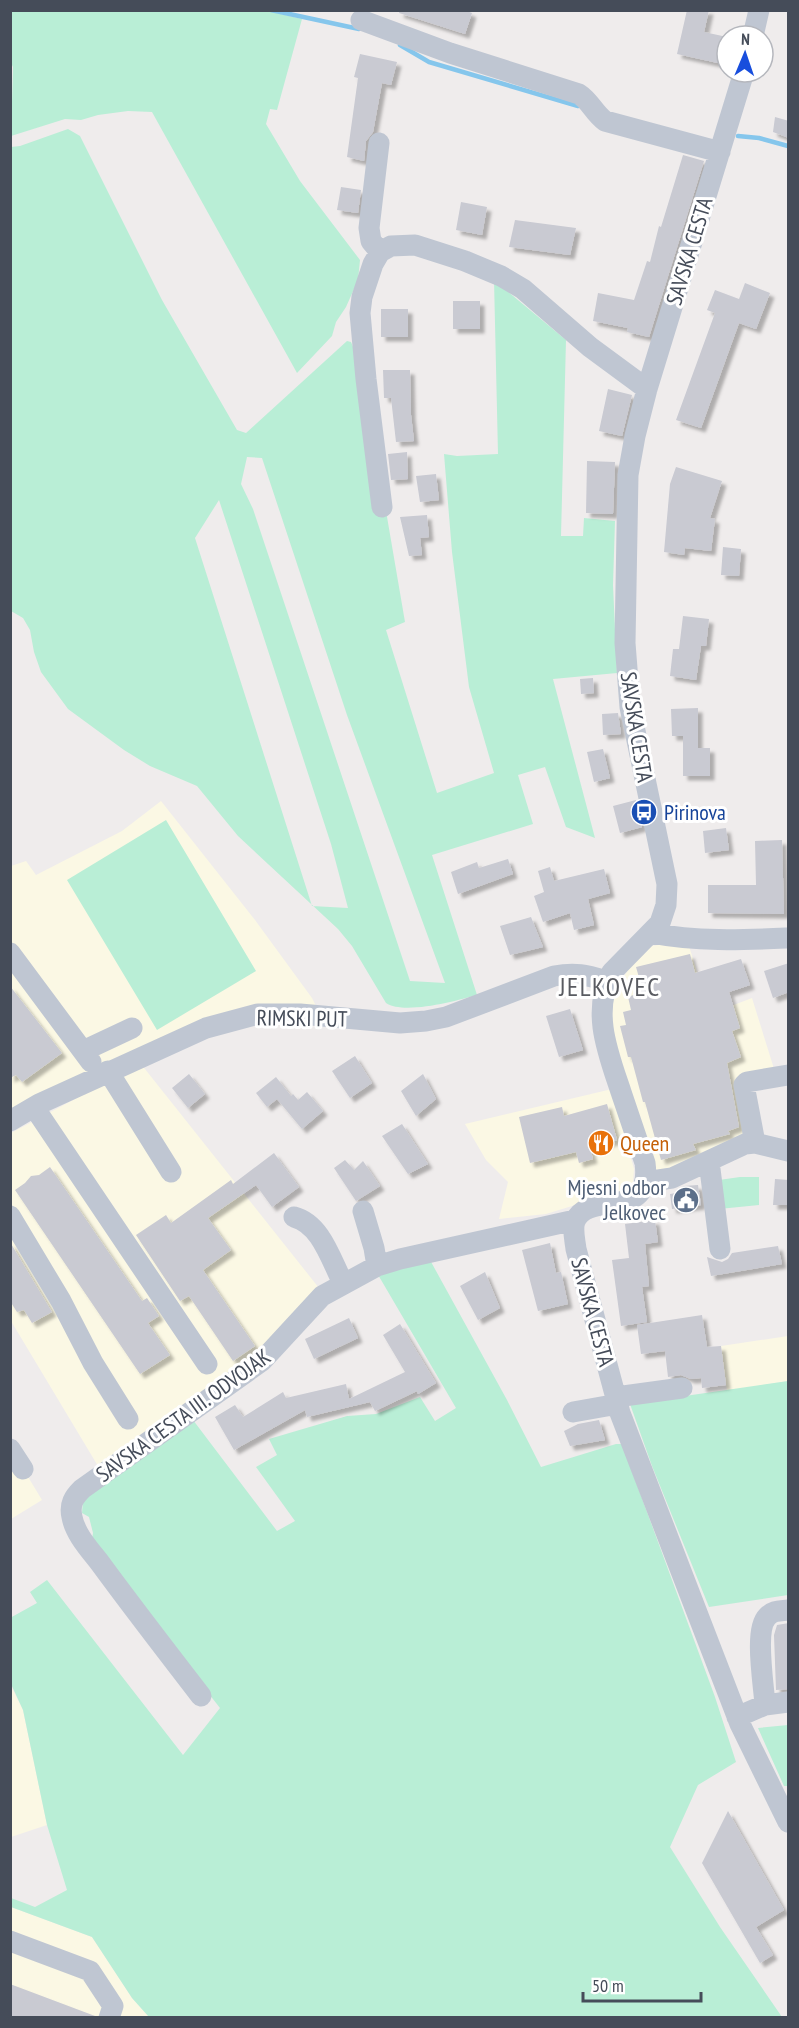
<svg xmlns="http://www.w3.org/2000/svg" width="799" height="2028" font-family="'PT Sans Narrow',sans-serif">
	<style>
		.commercial { fill: #fbf8e4 }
		.green { fill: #b9eed6; fill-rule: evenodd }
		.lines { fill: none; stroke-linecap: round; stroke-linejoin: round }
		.stream { stroke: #85c6ec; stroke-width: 4.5 }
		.building { fill: #c9cad2; filter: url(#shadow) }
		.minor { stroke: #bfc6d2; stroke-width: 21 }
		.labels { text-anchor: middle; stroke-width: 6; stroke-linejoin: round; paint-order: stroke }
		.street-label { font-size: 22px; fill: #454c59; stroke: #fff }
		.transit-label { font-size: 22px; fill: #164399; stroke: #fff; text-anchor: start }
		.food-label { font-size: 22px; fill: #c56008; stroke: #fff; text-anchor: start }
		.service-label { font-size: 22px; fill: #4e5e75; stroke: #fff; text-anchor: end }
		.quarter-label { font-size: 26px; letter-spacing: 1.5px; fill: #595b61; stroke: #fff }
	</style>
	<defs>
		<filter id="shadow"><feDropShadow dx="4.5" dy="4.5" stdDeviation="1.5" flood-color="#0004"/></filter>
	</defs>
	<rect width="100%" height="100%" fill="#efecec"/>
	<path class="commercial" d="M161,801L255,920L312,998L316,1006L279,1005L11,1116V866L26,861L36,875L122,831Z
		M665,944L689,946L710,1014L752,998L775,1072L740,1078L749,1133L669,1168L657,1170L652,1166L617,1049L612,1025L611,1006L616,988L633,963L651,946Z
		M141,1064L319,1288L265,1348L98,1466L11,1321V1133Z
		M612,1089L634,1169L633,1182L624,1190L546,1214L499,1219L508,1182L486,1160L465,1124Z
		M788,1336V1381L727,1391L721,1346Z
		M10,1447L42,1500L11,1519H10Z
		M10,1684L23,1710L47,1825L11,1837Z
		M11,1907L92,1937L132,1998L149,2017L11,2018Z"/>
	<path class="green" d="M264,10L302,19L277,110L270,109L266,124L300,181L360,260L358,280L346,307L336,322L332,336L297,373L152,112L128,111L98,115L81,120L65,119L11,136L13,67L11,63V11Z
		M68,129L80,136L162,300L237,430L246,433L347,341L351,342L354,349L386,511L405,622L386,630L437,793L494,773L469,687L452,552L444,454L457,456L498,454L494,280L566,340L561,536H583L584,518L615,521L613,585L617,673L553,679L595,838L566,827L545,767L518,775L533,824L432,855L477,995C456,1001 404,1015 386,1003L352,946L338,929L238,836L197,786L150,766L124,750L68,709L41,672L34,652L30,630L23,618L11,611V147L20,146ZM247,457L262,458L347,715L445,983L410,981L253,509L241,484ZM219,500L331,844L348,908L312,906L195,538Z
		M166,820L256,971L157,1030L67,880Z
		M740,1177H759V1205L719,1209V1180Z
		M430,1260L507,1400L541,1467L616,1444H622L715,1697L736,1762L698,1785L670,1847L720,1927L782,2017H149L132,1998L92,1937L11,1907V1898L35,1907L67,1890L47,1825L23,1710L11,1684L10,1618L37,1603L30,1592L47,1580L183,1755L220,1708L133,1597L92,1539L93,1533L89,1517L82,1513L83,1500L193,1420L277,1531L295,1521L256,1467L277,1455L269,1439L347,1416L376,1414L420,1397L435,1421L456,1408L377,1273Z
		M788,1381V1595L709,1607L652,1466L630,1404Z
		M788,1725V1786H784L758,1728Z"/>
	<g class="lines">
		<path class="stream" d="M271,10L359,29
			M400,45L429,62L578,106
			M738,136L759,138L788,146"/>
	</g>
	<path class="building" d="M400,10H464L472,13L465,34L399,13Z
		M687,10H709L704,32L727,37V65L677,54Z
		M360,54L397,62L391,85L382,83L373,132L366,141L364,161L347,157L358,78L354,77Z
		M775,117L789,121V138L773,132Z
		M683,155L704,161L649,337L627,332L628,328L593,321L598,293L634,300L647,261L650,262L659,226L661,227Z
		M341,187L361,190L358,213L337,210Z
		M461,202L487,207L482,235L456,230Z
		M515,220L576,228L570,255L509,247Z
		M745,283L770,293L756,329L739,323L701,428L676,420L715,313L707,310L715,290L739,299Z
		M453,301H480V329H453Z
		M381,309H408V337H381Z
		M383,370H410L411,415L414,441L396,442L391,398H384Z
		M608,389L632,395L622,436L599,431Z
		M407,452L408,479L391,480L388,454Z
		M587,461L615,462L613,514L586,513Z
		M676,467L722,481L710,518L715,519L711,551L685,548L684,555L664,552L670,484Z
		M436,474L439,500L420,502L416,476Z
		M427,515L429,537L420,538L422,555L409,556L400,517Z
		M723,547L741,549L739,576L721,575Z
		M683,616L709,619L706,646H701L696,680L670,676L673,649H679Z
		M593,678L594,693L581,694L580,679Z
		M698,708V748H710V776H683V736H672L671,709Z
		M618,713L621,734L603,735L602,714Z
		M603,749L610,778L594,782L587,752Z
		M636,800L642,827L620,833L613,806Z
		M726,828L729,850L705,853L703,831Z
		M782,840L784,914L708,913V885H756L755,841Z
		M508,859L513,874L458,894L451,872L477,862L479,868Z
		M550,867L554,881L604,869L610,893L588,899L594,925L574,930L570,913L543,922L534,896L544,892L538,871Z
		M531,917L543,947L510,955L500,926Z
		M690,954L695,973L741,959L750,985L729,992L740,1028L732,1031L741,1057L727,1063L739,1127L728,1131L730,1134L693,1144L696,1150L661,1160L645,1102H643L631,1057H628L620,1026L626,1025L623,1012L631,1010L628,997L636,994L633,983L640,981L636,967Z
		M789,963V992L773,998L764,971Z
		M10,986L62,1053L22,1082L16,1075L10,1078Z
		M570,1009L583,1050L559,1057L546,1016Z
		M355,1056L372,1083L350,1098L332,1071Z
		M189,1074L205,1094L188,1108L172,1088Z
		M423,1074L436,1099L416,1116L401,1091Z
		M276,1077L291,1096L293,1094L298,1100L307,1092L323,1111L302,1129L277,1099L267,1107L256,1093Z
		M607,1104L617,1140L590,1148L593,1159L579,1163L576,1152L530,1163L519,1117L562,1107L564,1116Z
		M402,1124L428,1164L408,1174L382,1136Z
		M274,1153L299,1187L272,1207L256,1185L208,1218L231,1250L203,1270L255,1346L233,1361L189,1296L180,1301L136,1235L166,1215L171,1223L231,1180L233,1184Z
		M345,1160L354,1170L363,1161L380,1186L356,1201L334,1168Z
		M50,1167L142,1301L147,1298L159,1316L148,1323L170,1355L140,1374L15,1190L25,1183L31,1176L39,1175Z
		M775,1179L789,1180V1205H773Z
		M698,1185L701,1205L672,1209L670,1194L683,1192L682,1187L684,1186Z
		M655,1220L658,1242L645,1244L649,1286L642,1287L647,1322L621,1326L612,1260L629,1258L625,1224Z
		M10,1242L52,1312L32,1323L24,1310L17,1312L10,1301Z
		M550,1243L556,1273L561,1272L568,1304L538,1311L522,1250Z
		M778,1246L782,1264L711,1276L707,1257L722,1262L728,1259L732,1253Z
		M485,1272L500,1308L478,1320L460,1286Z
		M702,1315L707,1347L721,1346L726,1385L702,1388L701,1378L691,1379L681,1375L668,1377L665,1351L641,1354L637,1325Z
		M349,1318L358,1338L314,1359L305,1339Z
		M400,1324L436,1383L418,1394L417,1391L375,1411L370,1402L307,1417L305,1410L234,1450L215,1417L235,1405L243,1417L283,1392L286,1398L346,1384L349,1399L405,1372L383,1335Z
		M599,1420L605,1440L570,1446L564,1431L578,1424Z
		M789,1623V1689L776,1690L774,1635L777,1625Z
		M728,1811L784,1910L756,1927L773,1955L760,1963L702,1863Z
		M10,1984L95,2016V2018H10Z"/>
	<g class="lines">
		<path class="minor" d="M361,20L450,53L579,94C590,101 594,113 605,121L720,152
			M753,36L759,10
			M744,72L647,389L635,436L628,475L625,643L630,707L667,884L666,905L660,923L612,972C591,1012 608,1053 621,1092C629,1116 637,1139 645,1163C653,1223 589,1189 575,1221C572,1230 575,1240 576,1249L620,1413L740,1724L788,1822
			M379,143L369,228L371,241L380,252L373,264L362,297L360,313L366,379L382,507
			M380,252L391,246L415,245L465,261L501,276L523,289L590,347L647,389
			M651,933C698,942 741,940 788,938
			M10,953L91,1062
			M83,1051L132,1028
			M108,1071L171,1172
			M34,1107L207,1364
			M10,1121L39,1104L206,1028L258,1014H300L400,1023L426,1021L446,1017L554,976C576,972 586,975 607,981
			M755,1143L744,1085L747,1082L788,1075
			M709,1161L720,1249
			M645,1182L672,1178L745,1144L755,1143L788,1151
			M363,1211L374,1248L377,1266
			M10,1216L61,1301L93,1363L128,1419
			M294,1217C321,1224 331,1260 343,1283
			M616,1397L682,1388
			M573,1412L618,1404
			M10,1449L23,1469
			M201,1696C167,1652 133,1608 100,1563C90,1550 75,1534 72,1517C69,1504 74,1497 82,1489L262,1361L322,1296L377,1266L400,1259L575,1220
			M765,1705C764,1686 754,1630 767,1617C773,1610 780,1611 788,1610
			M737,1717L765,1705L788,1702
			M10,1941L90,1971L113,2006L109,2018"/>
	</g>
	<defs>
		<symbol id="bus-disc" viewBox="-11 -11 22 22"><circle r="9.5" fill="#1a4fb4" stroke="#fff"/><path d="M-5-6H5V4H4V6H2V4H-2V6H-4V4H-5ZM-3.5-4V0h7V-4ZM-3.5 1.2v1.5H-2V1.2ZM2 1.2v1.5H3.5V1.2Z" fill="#fff"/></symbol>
		<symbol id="restaurant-disc" viewBox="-11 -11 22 22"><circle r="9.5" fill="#e8710a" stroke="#fff"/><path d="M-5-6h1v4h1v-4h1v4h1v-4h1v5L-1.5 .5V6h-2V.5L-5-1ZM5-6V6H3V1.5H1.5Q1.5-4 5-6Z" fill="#fff"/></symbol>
		<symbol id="civic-disc" viewBox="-11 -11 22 22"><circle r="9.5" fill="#5c6f8a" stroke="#fff"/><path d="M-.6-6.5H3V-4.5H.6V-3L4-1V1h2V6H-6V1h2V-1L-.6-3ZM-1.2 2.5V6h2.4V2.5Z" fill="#fff"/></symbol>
	</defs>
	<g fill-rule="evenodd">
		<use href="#bus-disc" x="629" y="797" width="30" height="30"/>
		<use href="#restaurant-disc" x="586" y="1128" width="30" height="30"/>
		<use href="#civic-disc" x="671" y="1185" width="30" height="30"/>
	</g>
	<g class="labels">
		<g class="street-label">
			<text transform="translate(689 251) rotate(-73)" y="8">SAVSKA CESTA</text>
			<text transform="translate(637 727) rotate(81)" y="8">SAVSKA CESTA</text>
			<text transform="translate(302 1018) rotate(1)" y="8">RIMSKI PUT</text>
			<text transform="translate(593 1312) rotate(75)" y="8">SAVSKA CESTA</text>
			<text transform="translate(183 1415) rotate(-36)" y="8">SAVSKA CESTA III. ODVOJAK</text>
		</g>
		<g class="transit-label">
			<text x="664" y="820">Pirinova</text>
		</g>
		<g class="food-label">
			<text x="620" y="1151">Queen</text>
		</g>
		<g class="service-label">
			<text x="666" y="1195">Mjesni odbor<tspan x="666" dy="25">Jelkovec</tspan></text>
		</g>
		<g class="quarter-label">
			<text x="610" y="996">JELKOVEC</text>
		</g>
	</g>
	<rect width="799" height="2028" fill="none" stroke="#454c59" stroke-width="24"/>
	<g transform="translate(745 54) rotate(2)"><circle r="28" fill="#ffffff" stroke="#b5b7bd" stroke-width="1.5"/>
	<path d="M0-4.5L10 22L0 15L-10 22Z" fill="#184edd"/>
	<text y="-9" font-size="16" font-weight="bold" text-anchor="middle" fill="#454c59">N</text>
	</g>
	<path d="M583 1992v9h118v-9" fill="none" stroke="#454c59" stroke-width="3"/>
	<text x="592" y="1992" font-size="18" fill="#454c59" stroke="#ffffff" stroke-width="4.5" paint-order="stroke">50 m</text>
</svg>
